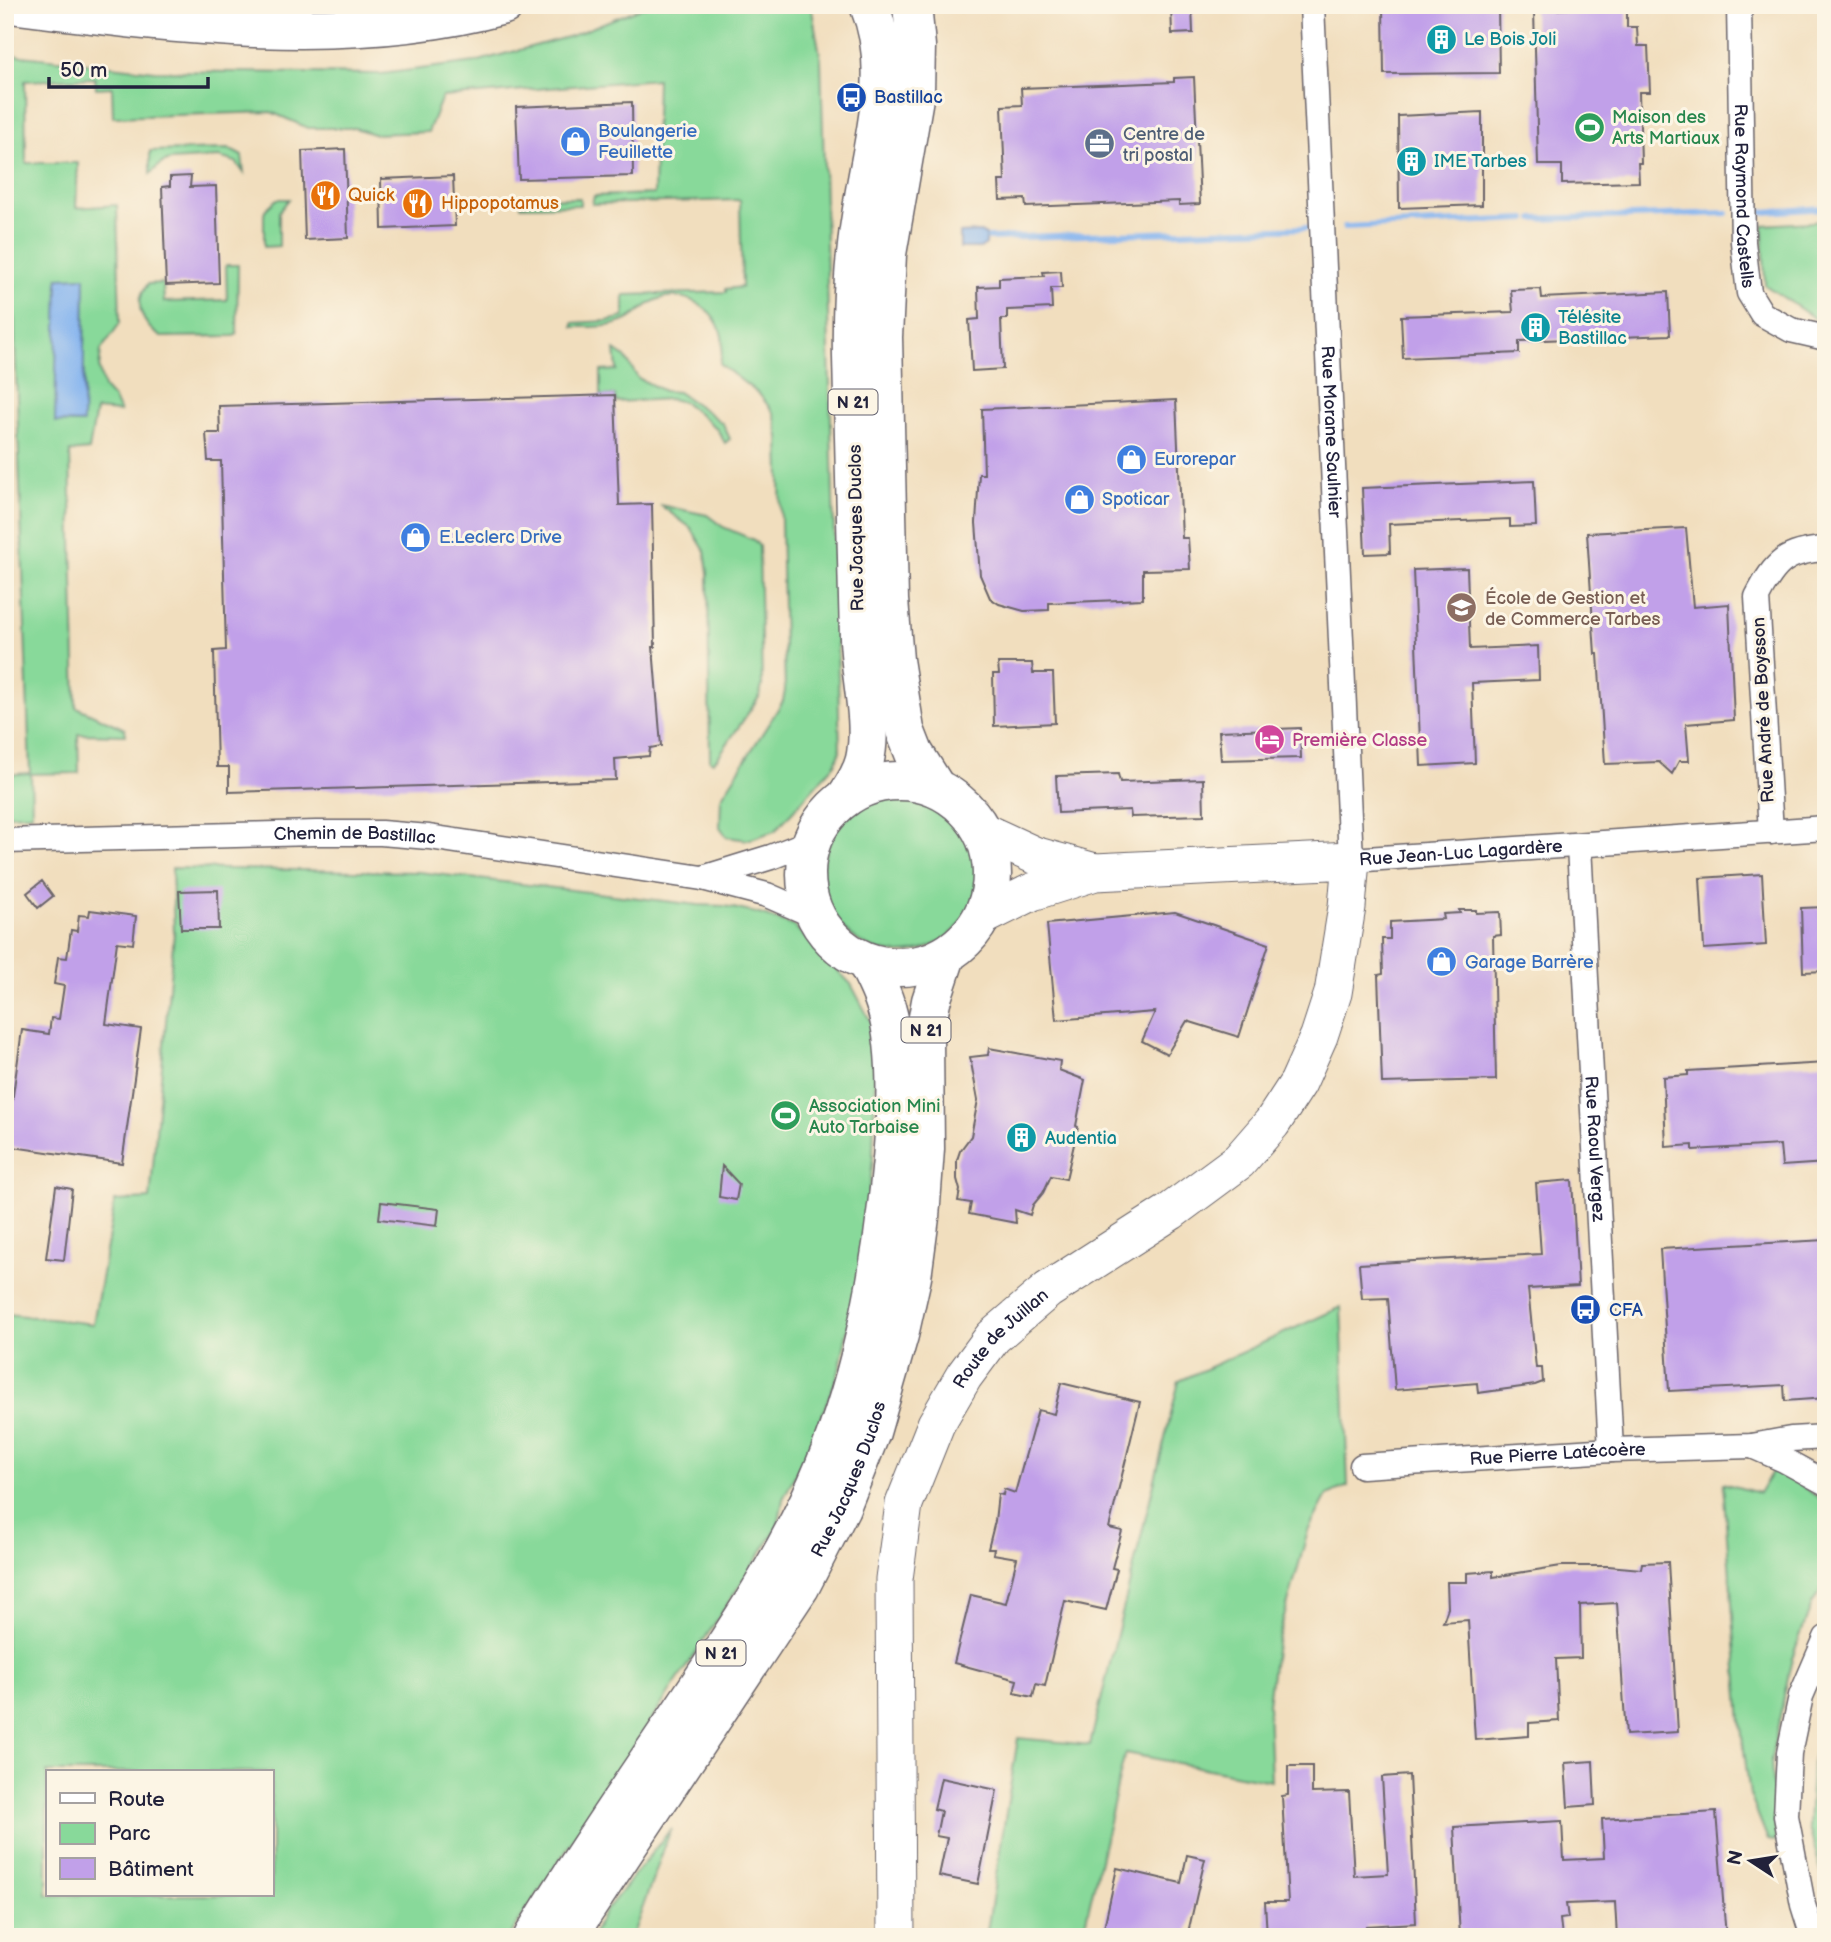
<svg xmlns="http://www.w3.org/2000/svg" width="1831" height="1942" font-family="'Balsamiq Sans',sans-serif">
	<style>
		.green { fill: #88d99a; stroke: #557e6a; stroke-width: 2; fill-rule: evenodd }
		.forest { fill: #6eb982; stroke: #486e5e; stroke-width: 2 }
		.water { fill: #83b3ef; stroke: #526a95; stroke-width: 2 }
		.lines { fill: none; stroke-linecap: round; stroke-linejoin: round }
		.stream { stroke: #83b3ef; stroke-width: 6 }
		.building { fill: #c1a0e9 }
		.street-casing { stroke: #6a6469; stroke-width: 27 }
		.secondary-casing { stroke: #6a6469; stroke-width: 39 }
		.primary-casing { stroke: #6a6469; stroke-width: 41 }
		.street { stroke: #fff; stroke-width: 24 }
		.secondary { stroke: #fff; stroke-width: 37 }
		.primary { stroke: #fff; stroke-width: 38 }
		.labels { text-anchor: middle; stroke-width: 6; stroke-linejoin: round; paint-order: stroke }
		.shield { fill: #fcf5e5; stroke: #63616e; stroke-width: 2 }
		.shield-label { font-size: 16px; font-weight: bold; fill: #22223b }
		.culture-label { font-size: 18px; fill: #0d838f; stroke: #fcf5e5; text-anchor: start }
		.transit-label { font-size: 18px; fill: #164399; stroke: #fcf5e5; text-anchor: start }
		.leisure-label { font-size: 18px; fill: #27864d; stroke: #fcf5e5; text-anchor: start }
		.shop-label { font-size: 18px; fill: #366cbe; stroke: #fcf5e5; text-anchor: start }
		.service-label { font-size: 18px; fill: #4e5e75; stroke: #fcf5e5; text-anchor: start }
		.food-label { font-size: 18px; fill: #c56008; stroke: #fcf5e5; text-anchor: start }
		.street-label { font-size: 18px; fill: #22223b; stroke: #fcf5e5 }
		.education-label { font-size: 18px; fill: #785e54; stroke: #fcf5e5; text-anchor: start }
		.hotel-label { font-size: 18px; fill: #b23c85; stroke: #fcf5e5; text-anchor: start }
	</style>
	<rect width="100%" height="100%" fill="#fcf5e5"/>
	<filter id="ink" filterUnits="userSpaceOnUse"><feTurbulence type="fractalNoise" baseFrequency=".0143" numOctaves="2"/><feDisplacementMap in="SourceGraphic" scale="14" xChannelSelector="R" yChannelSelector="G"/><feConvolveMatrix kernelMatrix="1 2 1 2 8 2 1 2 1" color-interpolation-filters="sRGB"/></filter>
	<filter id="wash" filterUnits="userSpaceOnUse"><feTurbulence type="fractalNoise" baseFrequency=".00686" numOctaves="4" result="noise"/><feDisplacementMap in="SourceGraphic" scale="28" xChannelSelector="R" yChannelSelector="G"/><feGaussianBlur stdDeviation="1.57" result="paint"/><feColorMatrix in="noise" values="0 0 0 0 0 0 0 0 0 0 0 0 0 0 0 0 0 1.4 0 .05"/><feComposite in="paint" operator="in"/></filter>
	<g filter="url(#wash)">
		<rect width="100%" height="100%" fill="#f1debe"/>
		<path class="green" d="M648,5H811L821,60L840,751L835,764L775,831L748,840L727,837L720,827L721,798L783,701L785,691L779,437L774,413L759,394L720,364C721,355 724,345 722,336C716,309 686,290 659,299C646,303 639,314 627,320C610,328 591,327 573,327V323L607,321L624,317V295L726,292V289L742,287L740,200L592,204L594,196L654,194L657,79L442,97L428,132L373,134L355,128H308L271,112L113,117L112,87L96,88L95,78L25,81L26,163H78L76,208L117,205L120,323L101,350L99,369L104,388L114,399L120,412L96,410L89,450L70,452L76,707L125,729L126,735L78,734L79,773L31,774L32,814L5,815V775L30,773L5,54L155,71L381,74L475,62L571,36ZM85,277L83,423L56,422H55Z
			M229,149L242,156L244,173L236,162L219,157L171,160L162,163L150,174V151Z
			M580,198V205L521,206V199Z
			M277,199H289L279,212V246L264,247V215L265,210Z
			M1826,221V321L1820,322L1765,285L1763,225Z
			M226,265H238L237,334L234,336L161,337C142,325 132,303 148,284L163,283L164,302L227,300Z
			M615,350L625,357L638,378L664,391L678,392L709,413L723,424L730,439L725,443L717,429L684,402L670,399L616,402L615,395L601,396V371L617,370Z
			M660,505L707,515L723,527L754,540L759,546L762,686L759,697L718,757L713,762L710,760L708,572L705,551L691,528Z
			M822 875a78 78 0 1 1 156 0a78 78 0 1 1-156 0Z
			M172,868L419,872L698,905L725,906L763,915L794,926L851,984L873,1026L876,1047L873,1158L862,1260L839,1372L811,1443L783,1499L778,1527L509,1937H5V1321L8,1314L93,1324L115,1201L150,1199L174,933ZM47,1772H271V1895H47Z
			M1341,1307L1348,1486L1327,1495L1308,1531L1275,1650L1268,1704L1271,1781L1125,1753L1082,1937H986L1018,1738L1090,1745L1179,1381Z
			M1775,1467L1826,1503V1583L1812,1604L1792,1658L1771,1759L1776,1841L1768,1840L1750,1795L1742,1736L1723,1483L1759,1493Z
			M1812,1763L1826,1764V1889L1809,1828Z
			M671,1829L632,1937H591L606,1910Z"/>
		<path class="forest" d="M1826,1706V1764L1812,1763Z"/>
		<path class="water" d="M980,232L986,235V244L980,248H960V233Z
			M85,277L83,423L55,422L58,278Z"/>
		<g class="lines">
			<path class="stream" d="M1763,212L1826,208
				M1534,219L1727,213
				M1345,227L1526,219
				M989,238L1306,228"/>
		</g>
		<g id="blocks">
			<path class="building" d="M1171,5H1192L1193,33L1172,34Z
				M1383,5H1498L1499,73L1384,74Z
				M1608,5H1627V27H1637L1638,46H1648L1650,92H1639L1641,163H1638L1639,182L1562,184V165H1538L1534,10L1608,8Z
				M1194,77L1200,204L1179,205V201L1026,207L1025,199L1000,200L999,181H1005L1002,106L1022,105L1021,88L1174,82V78Z
				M632,102L633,176L519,179L516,107Z
				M1482,112V205L1399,208L1398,116Z
				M345,149L348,238L305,240L302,151Z
				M191,176L190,187L216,186L219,283L166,285L162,187L170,186V177Z
				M453,176L455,226L382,229L381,179Z
				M1061,271L1062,288H1051L1052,308L1007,310V319H1001L1003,369L972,371L969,320L979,319L978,287L999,286V278L1044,276L1043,272Z
				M1541,289L1542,298L1668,292L1670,335L1519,341V353L1403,358L1401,316L1513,312L1511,290Z
				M615,395L619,505L652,504L655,647H653L661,746L650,748L649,756L615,759L616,780L229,792V767H217L214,651L226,650L221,461H208L206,433H220L219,406Z
				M1176,400L1182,538H1188L1190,569L1143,570V599L1049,603V610L1024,611L999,604L990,598L980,575L976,523L979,474H984L982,409Z
				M1534,481L1536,526L1510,527V519L1389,524L1390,553L1365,554L1362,488Z
				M1686,528L1693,607L1729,604L1734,720L1686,724L1689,761H1679L1672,774L1659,762L1605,764L1598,654H1595L1587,533Z
				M1467,568L1470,649L1538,646L1539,680L1472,683L1475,763L1421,766L1413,570Z
				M998,663H1032L1033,673H1053L1055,723L994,726L993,674H999Z
				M1300,728L1301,758L1221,760L1219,731Z
				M1118,774L1120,782L1203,779L1204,815L1131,817L1130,810L1058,813L1056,776Z
				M1762,874L1766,945L1704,949L1700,878Z
				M42,881L53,896L38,908L27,893Z
				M218,890L219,929H181L179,891Z
				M1826,907V971L1803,972L1801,908Z
				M90,910L136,916L133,944L117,942L106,1024L141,1029L122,1163L6,1146L22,1030L49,1034L51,1018L59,1019L64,986L54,984L58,957L67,958L71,930L77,931L79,915L89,916Z
				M1459,910H1476V913L1500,912L1501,935L1493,936L1496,1080L1382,1083L1378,975L1383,974L1382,939H1390V922L1444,919L1443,914L1460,913Z
				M1175,912L1269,944L1239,1037L1187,1021L1167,1054L1142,1041L1155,1012L1056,1020L1047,924Z
				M989,1048L1060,1061L1059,1070L1085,1080L1076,1126L1078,1127L1066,1179L1051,1176L1043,1193L1033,1205L1030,1215L1015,1210L1016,1223L969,1214L971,1203L958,1201L960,1190L957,1179V1160L960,1151L971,1136L978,1100L970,1057L988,1055Z
				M1826,1063V1163L1782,1166L1780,1145L1693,1150V1145L1666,1147L1663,1077L1688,1075V1071Z
				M722,1166L739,1184L736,1200L719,1197Z
				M1572,1180L1578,1286L1528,1289L1536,1368H1542L1543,1382L1535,1385L1478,1393L1477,1383L1395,1390L1388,1298L1362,1299L1359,1264L1541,1254L1536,1183Z
				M56,1186L72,1189L64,1260L46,1258Z
				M381,1202L439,1209L437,1226L379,1219Z
				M1826,1240V1398L1785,1401L1784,1385L1669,1391L1660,1249Z
				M1061,1383L1140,1402L1109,1528L1122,1531L1112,1568L1117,1569L1106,1610L1065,1601L1045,1686L1036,1684L1033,1697L1014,1693L1017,1680L954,1663L971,1595L1006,1603L1017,1558L993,1554L994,1549H988L995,1521L998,1494L1003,1495L1004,1489L1015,1493L1038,1410L1054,1414Z
				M1668,1562L1678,1732L1626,1735L1617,1603L1580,1605L1581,1658L1556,1659L1559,1721L1529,1723V1736L1475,1740L1468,1620L1443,1622L1448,1608L1447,1582H1467V1573L1493,1571V1577L1561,1566H1608L1641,1569L1642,1563Z
				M1593,1761L1595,1805L1568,1807L1565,1763Z
				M1288,1766H1312V1793L1349,1792L1354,1876L1388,1874L1382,1777L1409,1775L1416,1923L1366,1926L1367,1931L1355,1937L1267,1936L1265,1902H1288L1282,1796L1288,1795Z
				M941,1778L997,1790L978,1884L939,1876L947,1838L936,1836L941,1811L934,1809Z
				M1716,1812L1726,1937H1617L1615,1902L1566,1904L1568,1918L1560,1919L1562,1937H1460L1454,1827L1562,1821L1564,1860L1604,1858L1602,1819Z
				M1187,1855L1205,1859L1187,1937H1102L1117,1868L1181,1883Z"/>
		</g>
	</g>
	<g filter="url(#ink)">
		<use href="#blocks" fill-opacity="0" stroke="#6a6469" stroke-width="2"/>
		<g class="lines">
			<defs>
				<g id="street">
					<path id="s1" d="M1312,5L1351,860L1826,828"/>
					<path id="s2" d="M1739,5L1743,242L1749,293L1762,314L1791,330L1826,338"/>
					<path d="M1771,832L1757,597C1775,562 1786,551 1826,549"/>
					<path id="s3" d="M5,841L316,833H381L429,837L702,878L767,895L815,916"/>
					<path id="s4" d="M1579,846L1611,1450"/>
					<path d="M703,878L771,857L812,841"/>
					<path d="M1752,1446L1784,1460L1826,1483"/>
					<path id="s5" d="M1362,1466L1611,1450L1752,1446L1791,1439L1826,1437"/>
					<path d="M1813,1937L1803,1905L1786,1816L1789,1753L1801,1696L1826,1638"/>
				</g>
				<g id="secondary">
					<path d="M984,832L1034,855L1095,872"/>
					<path id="s6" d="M896,1937L894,1579L904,1504L936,1424L964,1376L993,1337L1048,1290L1170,1212L1239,1161L1272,1123L1298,1083L1319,1036L1333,993L1347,907L1351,860L1095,872L1032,892L984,916"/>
				</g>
				<g id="primary">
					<path d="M18,5C174,25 350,47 504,5"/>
					<path d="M912,5L916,46L915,92L887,254L883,337L889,600L894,660L905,730L914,753L936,788"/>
					<circle cx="899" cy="874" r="93"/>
					<path d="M846,797C855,784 864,770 866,754C872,720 860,674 859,638C856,544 854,450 852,357C851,305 854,254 863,203C873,137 896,70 869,5"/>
					<path d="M533,1937C583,1854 639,1775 693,1694C735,1632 777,1569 809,1501C852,1411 876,1303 887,1206C894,1150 902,1060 886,1007C882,992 874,977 867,963"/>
					<path id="s7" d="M567,1937L800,1587L841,1507L871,1432L899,1335L912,1277L920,1217L925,1149L924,1039L931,1001L946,956"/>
				</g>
			</defs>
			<use href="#street" class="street-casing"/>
			<use href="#secondary" class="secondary-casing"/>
			<use href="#primary" class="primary-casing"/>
			<use href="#street" class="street"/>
			<use href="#secondary" class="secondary"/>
			<use href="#primary" class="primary"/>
		</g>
	</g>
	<defs>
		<symbol id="building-disc" viewBox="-11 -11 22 22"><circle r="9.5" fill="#0f9aa8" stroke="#fcf5e5"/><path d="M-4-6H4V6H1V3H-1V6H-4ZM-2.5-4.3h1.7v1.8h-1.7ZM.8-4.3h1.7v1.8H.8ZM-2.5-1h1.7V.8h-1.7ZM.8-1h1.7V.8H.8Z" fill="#fff"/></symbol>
		<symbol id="bus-disc" viewBox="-11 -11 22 22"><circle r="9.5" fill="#1a4fb4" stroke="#fcf5e5"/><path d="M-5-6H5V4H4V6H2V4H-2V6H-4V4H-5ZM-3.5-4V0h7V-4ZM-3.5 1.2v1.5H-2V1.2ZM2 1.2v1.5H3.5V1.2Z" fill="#fff"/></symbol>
		<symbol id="stadium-disc" viewBox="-11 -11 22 22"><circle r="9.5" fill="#2e9e5b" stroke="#fcf5e5"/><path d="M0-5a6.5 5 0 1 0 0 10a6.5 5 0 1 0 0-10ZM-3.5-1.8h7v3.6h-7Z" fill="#fff"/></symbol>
		<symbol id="shop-disc" viewBox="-11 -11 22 22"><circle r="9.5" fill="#3f7fe0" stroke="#fcf5e5"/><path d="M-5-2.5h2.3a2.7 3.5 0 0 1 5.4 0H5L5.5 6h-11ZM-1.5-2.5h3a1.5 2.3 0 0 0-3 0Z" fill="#fff"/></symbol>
		<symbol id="office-disc" viewBox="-11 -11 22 22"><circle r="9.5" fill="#5c6f8a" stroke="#fcf5e5"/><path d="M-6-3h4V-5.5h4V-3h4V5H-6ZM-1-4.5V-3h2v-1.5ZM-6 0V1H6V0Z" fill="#fff"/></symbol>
		<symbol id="restaurant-disc" viewBox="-11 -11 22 22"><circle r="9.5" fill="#e8710a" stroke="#fcf5e5"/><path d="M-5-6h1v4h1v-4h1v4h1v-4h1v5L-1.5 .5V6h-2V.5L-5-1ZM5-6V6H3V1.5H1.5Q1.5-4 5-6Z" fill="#fff"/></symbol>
		<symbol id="university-disc" viewBox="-11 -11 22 22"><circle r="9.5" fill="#8d6e63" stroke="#fcf5e5"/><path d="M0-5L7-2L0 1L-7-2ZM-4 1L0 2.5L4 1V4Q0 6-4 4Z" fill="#fff"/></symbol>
		<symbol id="hotel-disc" viewBox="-11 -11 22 22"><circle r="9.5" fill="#d1479c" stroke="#fcf5e5"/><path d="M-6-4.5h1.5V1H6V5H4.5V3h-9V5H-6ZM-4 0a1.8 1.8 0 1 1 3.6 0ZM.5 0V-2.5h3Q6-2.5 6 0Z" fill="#fff"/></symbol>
	</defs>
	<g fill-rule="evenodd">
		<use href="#building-disc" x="1424" y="22" width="35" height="35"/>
		<use href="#bus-disc" x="834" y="80" width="35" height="35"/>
		<use href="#stadium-disc" x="1572" y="110" width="35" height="35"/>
		<use href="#shop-disc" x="558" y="124" width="35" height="35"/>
		<use href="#office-disc" x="1082" y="126" width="35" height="35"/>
		<use href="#building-disc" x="1394" y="144" width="35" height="35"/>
		<use href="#restaurant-disc" x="308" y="178" width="35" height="35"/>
		<use href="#restaurant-disc" x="400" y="186" width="35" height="35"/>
		<use href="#building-disc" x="1518" y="310" width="35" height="35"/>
		<use href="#shop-disc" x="1114" y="442" width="35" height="35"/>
		<use href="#shop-disc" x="1062" y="482" width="35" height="35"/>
		<use href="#shop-disc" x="398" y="520" width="35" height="35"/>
		<use href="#university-disc" x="1444" y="590" width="35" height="35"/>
		<use href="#hotel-disc" x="1252" y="722" width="35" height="35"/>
		<use href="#shop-disc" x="1424" y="944" width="35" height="35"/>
		<use href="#stadium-disc" x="768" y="1098" width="35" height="35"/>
		<use href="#building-disc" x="1004" y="1120" width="35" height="35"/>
		<use href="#bus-disc" x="1568" y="1292" width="35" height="35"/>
	</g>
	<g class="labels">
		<g class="shield">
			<rect x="828.5" y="389.5" width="49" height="25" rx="5"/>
			<rect x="901.5" y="1017.5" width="49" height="25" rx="5"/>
			<rect x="696.5" y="1640.5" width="49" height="25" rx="5"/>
		</g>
		<g class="shield-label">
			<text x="853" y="408">N 21</text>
			<text x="926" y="1036">N 21</text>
			<text x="721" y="1659">N 21</text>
		</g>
		<g class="culture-label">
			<text x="1464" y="45">Le Bois Joli</text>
			<text x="1434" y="167">IME Tarbes</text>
			<text x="1558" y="323">Télésite<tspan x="1558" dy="21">Bastillac</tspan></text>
			<text x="1045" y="1144">Audentia</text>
		</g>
		<g class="transit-label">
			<text x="874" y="103">Bastillac</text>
			<text x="1609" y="1316">CFA</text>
		</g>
		<g class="leisure-label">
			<text x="1612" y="123">Maison des<tspan x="1612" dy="21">Arts Martiaux</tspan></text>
			<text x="809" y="1112">Association Mini<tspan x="809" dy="21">Auto Tarbaise</tspan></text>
		</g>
		<g class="shop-label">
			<text x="598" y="137">Boulangerie<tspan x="598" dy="21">Feuillette</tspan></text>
			<text x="1154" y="465">Eurorepar</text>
			<text x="1102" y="505">Spoticar</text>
			<text x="439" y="543">E.Leclerc Drive</text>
			<text x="1465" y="968">Garage Barrère</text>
		</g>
		<g class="service-label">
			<text x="1123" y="140">Centre de<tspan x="1123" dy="21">tri postal</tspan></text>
		</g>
		<g class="food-label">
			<text x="348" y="201">Quick</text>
			<text x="441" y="209">Hippopotamus</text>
		</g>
		<g class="street-label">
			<text dy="6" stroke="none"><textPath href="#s2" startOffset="191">Rue Raymond Castells</textPath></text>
			<text dy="6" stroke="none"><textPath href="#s1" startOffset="427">Rue Morane Saulnier</textPath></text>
			<text transform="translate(856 528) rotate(-91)" y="6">Rue Jacques Duclos</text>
			<text transform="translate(1763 710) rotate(-93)" y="6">Rue André de Boysson</text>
			<text dy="6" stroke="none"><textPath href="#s3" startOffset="350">Chemin de Bastillac</textPath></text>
			<text dy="6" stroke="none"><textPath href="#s1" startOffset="966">Rue Jean-Luc Lagardère</textPath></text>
			<text dy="6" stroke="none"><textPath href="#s4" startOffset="303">Rue Raoul Vergez</textPath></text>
			<text dy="6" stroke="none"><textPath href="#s6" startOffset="628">Route de Juillan</textPath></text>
			<text dy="6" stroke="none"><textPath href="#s5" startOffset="196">Rue Pierre Latécoère</textPath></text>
			<text dy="6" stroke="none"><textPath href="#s7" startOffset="539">Rue Jacques Duclos</textPath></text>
		</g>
		<g class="education-label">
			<text x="1485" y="604">École de Gestion et<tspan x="1485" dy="21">de Commerce Tarbes</tspan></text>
		</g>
		<g class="hotel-label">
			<text x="1292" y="746">Première Classe</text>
		</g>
	</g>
	<rect width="1831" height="1942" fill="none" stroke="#fcf5e5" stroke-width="28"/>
	<rect x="46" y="1770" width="228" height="126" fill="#fcf5e5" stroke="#a5a1a1" stroke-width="2"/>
	<rect x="60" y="1793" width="35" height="10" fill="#ffffff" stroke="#a5a1a1" stroke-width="2"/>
	<text x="108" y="1806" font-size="21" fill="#22223b">Route</text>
	<rect x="60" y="1823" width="35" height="21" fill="#88d99a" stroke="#a5a1a1" stroke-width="2"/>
	<text x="108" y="1840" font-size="21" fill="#22223b">Parc</text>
	<rect x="60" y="1858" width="35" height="21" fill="#c1a0e9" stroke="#a5a1a1" stroke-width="2"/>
	<text x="108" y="1876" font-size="21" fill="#22223b">Bâtiment</text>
	<g transform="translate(1751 1861) rotate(282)" stroke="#fcf5e5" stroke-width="5" paint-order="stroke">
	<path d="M0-5L12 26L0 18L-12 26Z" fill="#22223b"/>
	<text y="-10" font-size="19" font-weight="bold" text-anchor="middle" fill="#22223b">N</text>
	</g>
	<path d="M49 77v10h159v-10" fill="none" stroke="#22223b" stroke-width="3.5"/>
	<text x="60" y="77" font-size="21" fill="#22223b" stroke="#fcf5e5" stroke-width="5" paint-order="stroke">50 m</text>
</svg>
